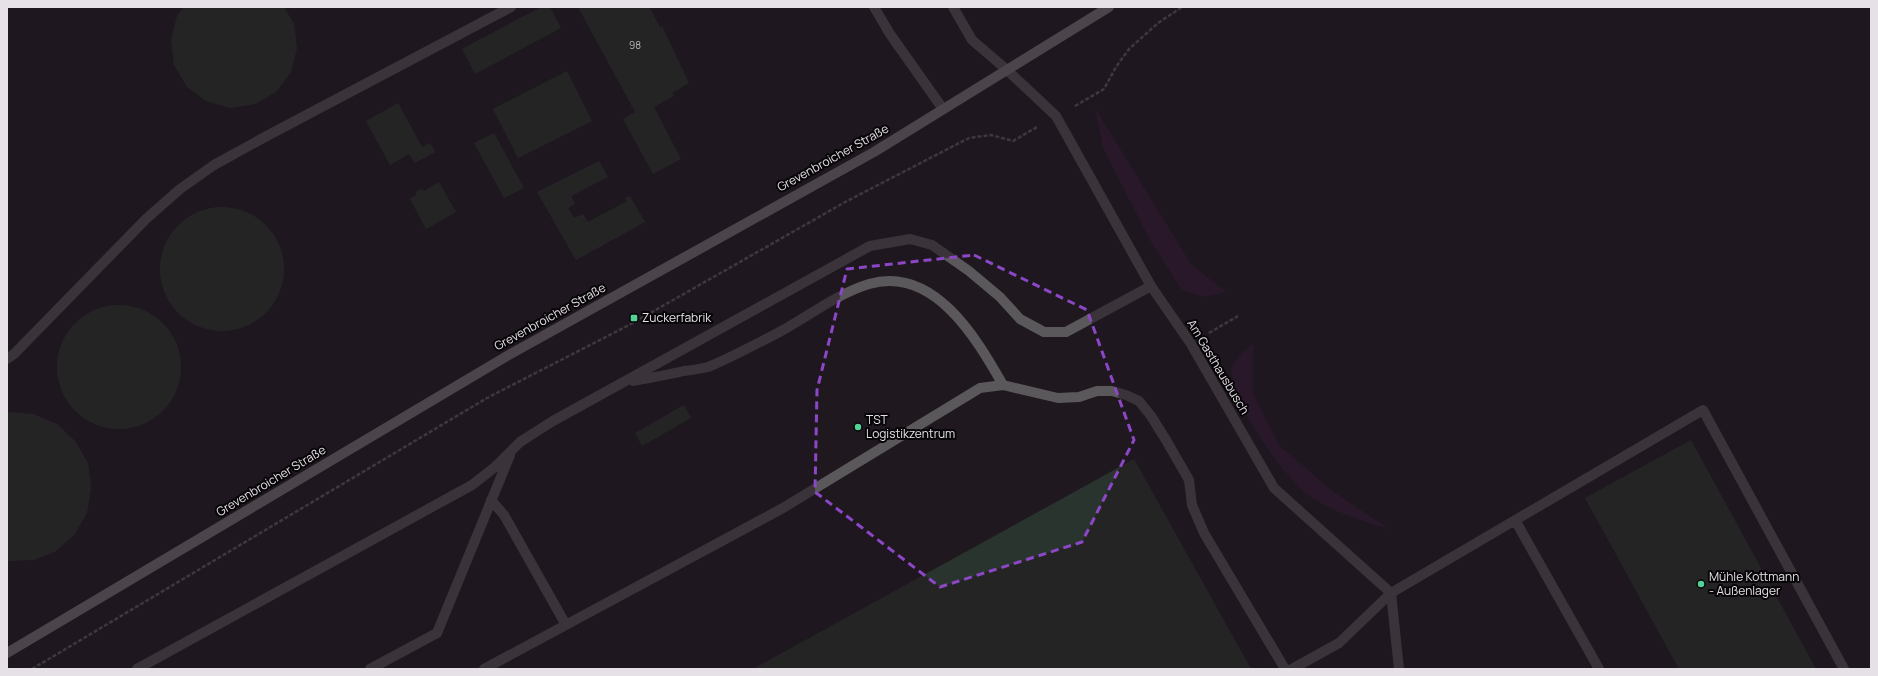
<svg xmlns="http://www.w3.org/2000/svg" width="1878" height="676" font-family="Manrope,sans-serif">
	<style>
		.green { fill: #341938 }
		.building { fill: #2a342e }
		.lines { fill: none; stroke-linecap: round; stroke-linejoin: round }
		.path { stroke: #635d64; stroke-width: 2.5; stroke-dasharray: 4 2; stroke-linecap: butt }
		.lane { stroke: #5b585c; stroke-width: 10 }
		.street { stroke: #5b585c; stroke-width: 10 }
		.secondary { stroke: #807b81; stroke-width: 10 }
		.marked { fill: none; stroke: #8b47c5; stroke-width: 3; stroke-dasharray: 8 5; stroke-linejoin: round }
		.poi-dot { fill: #51d397; stroke: #070507; stroke-width: 1.5 }
		.labels { text-anchor: middle; stroke-width: 4; stroke-linejoin: round; paint-order: stroke }
		.number-label { font-size: 10px; fill: #b6b6b8 }
		.street-label { font-size: 12px; fill: #e5e1e6; stroke: #070507 }
		.poi-label { font-size: 12px; fill: #e5e1e6; stroke: #070507; text-anchor: start }
	</style>
	<rect width="100%" height="100%" fill="#1f181f"/>
	<path class="green" d="M1095,108L1191,264L1226,292L1203,297L1182,290L1151,242L1103,148Z
		M1253,344V394L1279,445L1331,490L1389,529C1363,521 1336,513 1312,498C1286,481 1232,404 1232,372C1232,360 1245,350 1253,344Z"/>
	<path class="building" d="M184,7H284L294,24L297,48L291,72L276,92L255,104L230,108L206,101L187,87L174,65L171,40L177,16Z
		M541,7H550L561,28L475,74L462,49Z
		M578,7H649L660,27L662,26L689,83L672,93L674,96L654,107L681,159L653,174L623,119L635,112Z
		M567,71L592,121L518,158L493,109Z
		M398,103L422,147L430,143L435,152L415,163L409,154L390,165L366,121Z
		M494,133L524,188L504,198L474,143Z
		M599,161L608,177L571,196L575,204L568,208L574,218L583,214L588,222L627,201L625,198L630,196L645,222L576,260L537,192Z
		M439,182L456,212L426,229L410,199L416,195V192L420,189L424,191Z
		M160 269a62 62 0 1 1 124 0a62 62 0 1 1-124 0Z
		M57 367a62 62 0 1 1 124 0a62 62 0 1 1-124 0Z
		M684,405L691,418L642,446L635,433Z
		M7,412L33,414L57,424L75,441L88,463L91,488L87,513L74,535L56,551L34,560L7,561Z
		M1691,440L1816,669H1679L1585,498Z
		M1134,459L1251,669H753Z"/>
	<g class="lines">
		<path class="path" d="M1075,106L1104,89L1116,67L1129,49L1158,23L1182,7
			M1209,333L1238,316
			M32,669L487,398L631,324L847,201L969,138L991,135L1013,141L1037,127"/>
		<path class="lane" d="M874,7L890,34L943,109
			M953,7L972,40L1007,70
			M7,359L14,354L146,219L180,189L214,165L263,138L511,7
			M633,381C650,378 667,375 684,371C692,370 700,369 708,367C728,359 748,348 768,338C802,322 833,295 869,284C934,265 977,339 1003,385
			M491,500L504,515L566,625
			M1515,520L1599,669
			M137,669L472,485L495,467L520,442L553,421L870,246L910,239L932,245L969,271L1000,297L1020,319L1044,332H1066L1151,286
			M370,669L437,633L510,455
			M484,669L783,508L980,388L1003,385L1058,398L1079,397L1097,391H1112L1126,395L1139,401L1151,416L1166,440L1189,480L1192,505L1204,533L1285,669
			M1292,669L1339,643L1391,593L1703,410L1844,669"/>
		<path class="street" d="M1007,70L1056,116L1151,286L1191,344L1274,488L1391,593L1399,669"/>
		<path class="secondary" d="M7,653L507,356L874,152L1109,7"/>
	</g>
	<path d="M0 0H1878V676H0ZM974,255L1087,310L1134,440L1082,542L940,587L815,492L817,390L847,269Z" fill="#1f181f" fill-opacity=".55" fill-rule="evenodd"/>
	<path class="marked" d="M974,255L1087,310L1134,440L1082,542L940,587L815,492L817,390L847,269Z"/>
	<g class="poi-dot">
		<rect x="630" y="314" width="8" height="8" rx="2"/>
		<circle cx="858" cy="427" r="4"/>
		<circle cx="1701" cy="584" r="4"/>
	</g>
	<g class="labels">
		<g class="number-label">
			<text x="635" y="49">98</text>
		</g>
		<g class="street-label">
			<text transform="translate(833 158) rotate(-29)" y="4">Grevenbroicher Straße</text>
			<text transform="translate(550 317) rotate(-29)" y="4">Grevenbroicher Straße</text>
			<text transform="translate(1218 367) rotate(59)" y="4">Am Gasthausbusch</text>
			<text transform="translate(271 481) rotate(-31)" y="4">Grevenbroicher Straße</text>
		</g>
		<g class="poi-label">
			<text x="642" y="322">Zuckerfabrik</text>
			<text x="866" y="424">TST<tspan x="866" dy="14">Logistikzentrum</tspan></text>
			<text x="1709" y="581">Mühle Kottmann<tspan x="1709" dy="14">- Außenlager</tspan></text>
		</g>
	</g>
	<rect width="1878" height="676" fill="none" stroke="#e5e1e6" stroke-width="16"/>
</svg>
